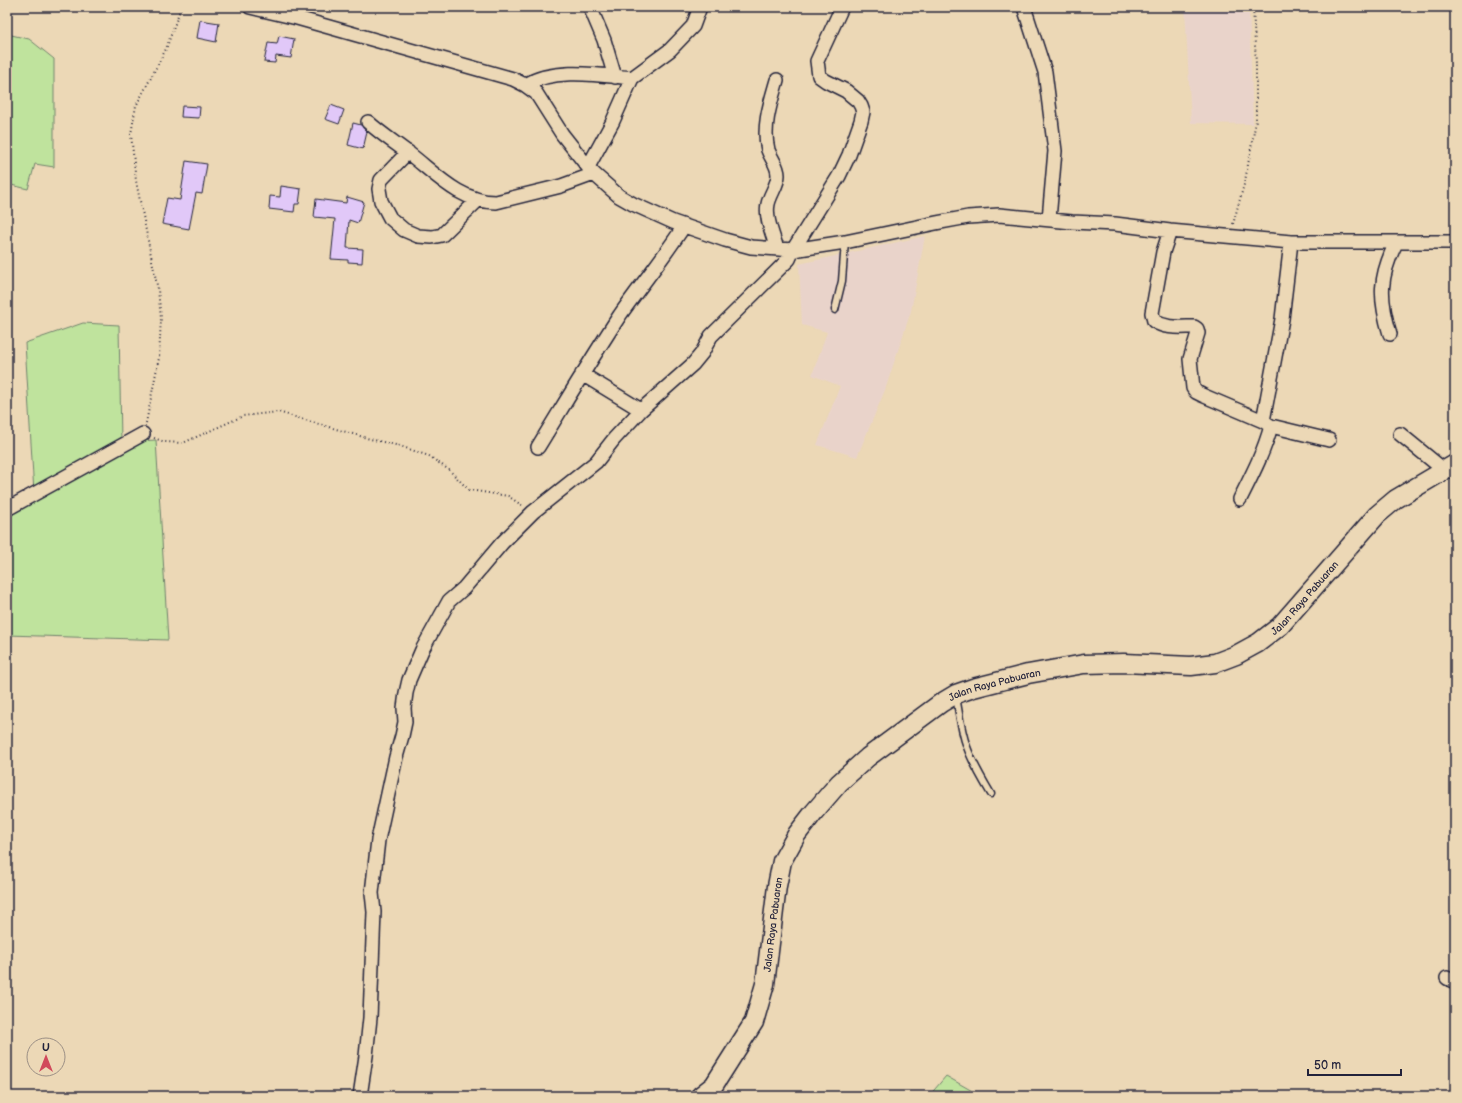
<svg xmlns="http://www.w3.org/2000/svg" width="1462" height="1103" font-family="'Balsamiq Sans',sans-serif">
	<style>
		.built { fill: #e9d3ca }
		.green { fill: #bfe39d; stroke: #70826c }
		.building { fill: #e1c8f8; stroke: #22223b }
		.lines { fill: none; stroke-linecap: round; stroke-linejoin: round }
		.lane-casing { stroke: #22223b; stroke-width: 9 }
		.street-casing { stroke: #22223b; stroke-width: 16 }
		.secondary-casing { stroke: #22223b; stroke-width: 21 }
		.path { stroke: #22223b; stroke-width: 2; stroke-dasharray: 1 3; stroke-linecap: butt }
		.lane { stroke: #ecd8b6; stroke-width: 6 }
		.street { stroke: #ecd8b6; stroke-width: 13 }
		.secondary { stroke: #ecd8b6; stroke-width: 18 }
		.labels { text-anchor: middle; stroke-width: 3; stroke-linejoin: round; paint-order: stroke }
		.street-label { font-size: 10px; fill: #22223b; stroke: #ecd8b6 }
	</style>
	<rect width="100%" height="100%" fill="#ecd8b6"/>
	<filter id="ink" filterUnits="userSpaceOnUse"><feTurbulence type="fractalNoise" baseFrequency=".025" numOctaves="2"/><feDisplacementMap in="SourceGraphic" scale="8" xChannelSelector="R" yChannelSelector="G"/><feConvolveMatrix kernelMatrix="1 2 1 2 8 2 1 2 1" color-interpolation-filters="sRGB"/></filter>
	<g filter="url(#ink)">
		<path class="built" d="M1185,7H1249L1253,124L1191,123Z
			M925,236L911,311L885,390L857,457L817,445L840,386L812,375L827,332L802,325L799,264Z"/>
		<path class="green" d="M7,34L29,39L54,59V167L35,164L28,189L7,184Z
			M83,323L119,325L121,442L156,440L168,640L7,635V501L34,493L25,343Z
			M946,1076L981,1096H929Z"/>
		<path class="building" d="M200,20L219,23L216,42L197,38Z
			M279,36L294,39L291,58L276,56L275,63L264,62L268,43L277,44Z
			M331,105L344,110L339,124L325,119Z
			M182,106L200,107L199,118L181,117Z
			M353,123L361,125L367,132L363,149L348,145Z
			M186,161L207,164L202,194L196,193L189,229L162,224L167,198L180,200Z
			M281,186L301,189L299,204H295L294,212L269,209L270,196L280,197Z
			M347,197L364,202L358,223L349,220L347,248L363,249L362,263L348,262V260L331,259L335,219L314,217L316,199L346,203Z"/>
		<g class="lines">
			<defs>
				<path id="lane" d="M835,310L842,281L845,242
					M956,696C959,713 961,731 967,747C973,764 982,779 991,794"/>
				<path id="street" d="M250,7L297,18L513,79L525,85L536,93L562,134L588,167L594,174L619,196L633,204L673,222L725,240L751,247L793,250L845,242L936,223L968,217L999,215L1072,222L1115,224L1170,231L1291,242H1455
					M590,7L604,40L615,77
					M1024,7L1045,72L1055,151L1049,219
					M777,80C771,101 762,127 768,150C771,159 778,165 778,175C778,185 770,194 768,204C765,218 773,235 777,249
					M525,85C555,67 599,75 632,78L670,50L693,26L700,7
					M368,122C380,133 394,142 407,152C434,172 459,202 496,202L561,186L594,174
					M408,152L381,180L379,189L381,201L390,218L404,230L418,236L432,237L442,235L478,200
					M588,167L612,123L632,78
					M1170,231L1163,252L1152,313L1154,321C1166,329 1180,327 1194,327L1197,329L1198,333L1190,359L1193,388L1196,392L1202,395L1263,421L1271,426L1329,440
					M1390,334C1379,298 1379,277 1396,243
					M582,374L641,410
					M1263,421L1282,319L1291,242
					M1400,434L1444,470
					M538,447C565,403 591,359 620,315C641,285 664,257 684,226
					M1240,499C1252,475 1264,452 1271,426
					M7,509L143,434
					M1447,978L1455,982
					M360,1096L366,1056L370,1018L374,912L372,893L378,840L396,757L402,736L405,722L404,708L406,693L409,680L422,650L449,601L464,588L502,543L533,512L596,462L614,439L641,410L693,364L702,353L711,336L789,259L793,250L839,176L849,155L861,121L863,112L861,106L858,101L846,91L826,81L819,76L817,61L842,7"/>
				<g id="secondary">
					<path id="s1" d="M700,1096L714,1085L754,1022L765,984L777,886L782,861L797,834L814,812L839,783L868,757L941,703L956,694L973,688L1028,674L1084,664L1124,663L1191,666L1215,663L1236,655L1258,643L1280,626L1377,515L1396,499L1455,464"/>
				</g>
			</defs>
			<use href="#lane" class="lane-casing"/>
			<use href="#street" class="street-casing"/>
			<use href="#secondary" class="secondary-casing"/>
			<path class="path" d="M1233,224L1245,181L1256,121V64L1253,7
				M146,423L159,358L161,318L158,290L136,181L131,134L136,106L166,49L181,7
				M154,438L165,442L183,443L243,416L278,412L370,439L400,446L429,456L449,470L469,490L508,496L523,506"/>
			<use href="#lane" class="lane"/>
			<use href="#street" class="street"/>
			<use href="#secondary" class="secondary"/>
		</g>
	</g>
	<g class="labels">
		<g class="street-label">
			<text dy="4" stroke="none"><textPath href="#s1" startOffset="876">Jalan Raya Pabuaran</textPath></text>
			<text dy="4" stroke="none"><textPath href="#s1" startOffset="540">Jalan Raya Pabuaran</textPath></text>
			<text dy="4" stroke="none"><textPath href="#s1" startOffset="192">Jalan Raya Pabuaran</textPath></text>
		</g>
	</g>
	<rect width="1462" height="1103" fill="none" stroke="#ecd8b6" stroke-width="24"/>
	<rect x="12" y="12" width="1438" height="1079" fill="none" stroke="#22223b" stroke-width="1.5" filter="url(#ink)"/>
	<g transform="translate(46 1057)"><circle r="19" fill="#ecd8b6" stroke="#9b8f85"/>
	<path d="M0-3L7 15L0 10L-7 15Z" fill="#d1495b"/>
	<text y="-6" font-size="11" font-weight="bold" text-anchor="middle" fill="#22223b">U</text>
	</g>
	<path d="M1308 1069v6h93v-6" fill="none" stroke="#22223b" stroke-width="2"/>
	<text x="1314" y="1069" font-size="12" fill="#22223b" stroke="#ecd8b6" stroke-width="3" paint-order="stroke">50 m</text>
</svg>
